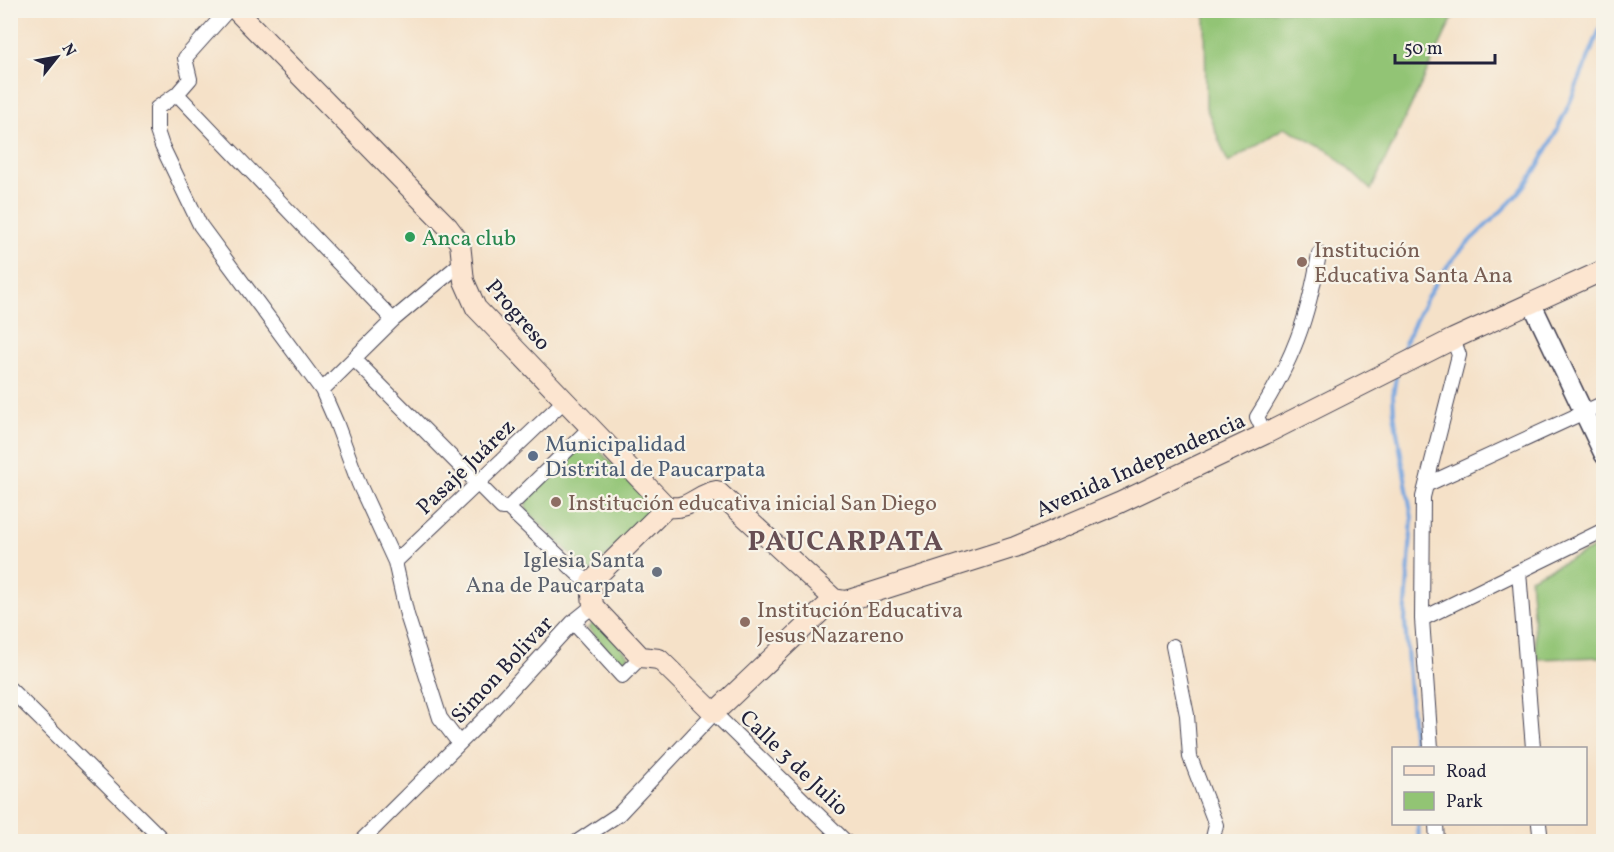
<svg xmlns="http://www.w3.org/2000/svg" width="1614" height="852" font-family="Vollkorn,serif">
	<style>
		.green { fill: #92c474; stroke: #5a7358; stroke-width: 1.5 }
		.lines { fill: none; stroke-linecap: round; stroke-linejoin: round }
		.stream { stroke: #75a5df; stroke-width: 4 }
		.minor-casing { stroke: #423f50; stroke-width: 16 }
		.tertiary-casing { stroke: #423f50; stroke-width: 21 }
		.secondary-casing { stroke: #423f50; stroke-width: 22 }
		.minor { stroke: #fff; stroke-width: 14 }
		.tertiary { stroke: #fff; stroke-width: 18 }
		.secondary { stroke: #fce5d0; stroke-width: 20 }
		.leisure-dot { fill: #2e9e5b; stroke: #f7f3e8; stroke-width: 2 }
		.education-dot { fill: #8d6e63; stroke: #f7f3e8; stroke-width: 2 }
		.service-dot { fill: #5c6f8a; stroke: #f7f3e8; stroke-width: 2 }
		.worship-dot { fill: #6b7280; stroke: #f7f3e8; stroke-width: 2 }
		.labels { text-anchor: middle; stroke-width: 4.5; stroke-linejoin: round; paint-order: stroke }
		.leisure-label { font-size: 22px; fill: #27864d; stroke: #f7f3e8; text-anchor: start }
		.education-label { font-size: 22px; fill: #785e54; stroke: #f7f3e8; text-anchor: start }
		.street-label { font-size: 22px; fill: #22223b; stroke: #f7f3e8 }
		.service-label { font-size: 22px; fill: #4e5e75; stroke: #f7f3e8; text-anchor: start }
		.worship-label { font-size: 22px; fill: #5b616d; stroke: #f7f3e8; text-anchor: end }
		.district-label { font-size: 28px; font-weight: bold; letter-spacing: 1.5px; fill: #674f54; stroke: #f7f3e8 }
	</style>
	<rect width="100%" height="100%" fill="#f7f3e8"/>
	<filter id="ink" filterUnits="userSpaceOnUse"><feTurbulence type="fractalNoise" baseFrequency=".0167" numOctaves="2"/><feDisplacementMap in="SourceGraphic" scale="12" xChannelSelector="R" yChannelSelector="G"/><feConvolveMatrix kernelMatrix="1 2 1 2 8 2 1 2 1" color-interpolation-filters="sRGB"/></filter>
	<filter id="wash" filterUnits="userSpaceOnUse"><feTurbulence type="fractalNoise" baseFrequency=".008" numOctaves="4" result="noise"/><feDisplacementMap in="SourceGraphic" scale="24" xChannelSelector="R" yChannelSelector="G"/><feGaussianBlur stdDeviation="1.35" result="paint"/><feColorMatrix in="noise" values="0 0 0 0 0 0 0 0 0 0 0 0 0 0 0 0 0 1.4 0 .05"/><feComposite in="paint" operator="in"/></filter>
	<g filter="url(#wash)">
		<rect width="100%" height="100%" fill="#f5e1c8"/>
		<path class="green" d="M1205,11H1204H1456L1371,190L1329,151L1285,127L1228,163L1206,107Z
			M583,444L594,445L648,501L649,514L590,573L526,510V501Z
			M1603,544V657L1537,659L1530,578Z
			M596,620L629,656L620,665L588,628Z"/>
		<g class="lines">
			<path class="stream" d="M1399,357C1415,320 1432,281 1460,251C1484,225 1514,204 1533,174C1563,126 1582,72 1604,19
				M1396,377L1393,395L1394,414L1412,518L1405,621L1414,748
				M1418,824L1419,842"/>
		</g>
	</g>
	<g filter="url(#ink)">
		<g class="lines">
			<defs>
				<path id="minor" d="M228,10L185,58L190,79L177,94L157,108V131L162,146L200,225L322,390L336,422L359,484L395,562L407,615L440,718L459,743
					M177,94L393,320
					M355,360L502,508H508L580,576L591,582
					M322,390L393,320L460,264
					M1265,434L1257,417C1293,360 1308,319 1319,254
					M1426,485L1604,403
					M508,508L590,428
					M395,562L564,401
					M1519,572L1533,748
					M1422,619L1604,530
					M573,622L622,676L641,657
					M1173,646L1187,715L1190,757L1216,825L1212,842
					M10,689L165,842
					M1431,748L1422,619L1423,497L1459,355L1453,339
					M1436,824L1437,842
					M1539,824L1541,842
					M360,842L483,720L573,622L593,606
					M577,842L619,814L714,713L846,842"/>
				<path id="tertiary" d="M1532,304L1604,455"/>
				<path id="secondary" d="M236,10L448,227L460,243L464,281L476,308L667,507
					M834,599L717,491C696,494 692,510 667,507L591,582L593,606L641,657L659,659L714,713L834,599L846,601L1015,547L1119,503L1265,434L1453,339L1604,270"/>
			</defs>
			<use href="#minor" class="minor-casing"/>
			<use href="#tertiary" class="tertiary-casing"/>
			<use href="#secondary" class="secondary-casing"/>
			<use href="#minor" class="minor"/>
			<use href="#tertiary" class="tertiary"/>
			<use href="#secondary" class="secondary"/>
		</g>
	</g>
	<circle class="leisure-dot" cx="410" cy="237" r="6"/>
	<g class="education-dot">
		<circle cx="1302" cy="262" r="6"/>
		<circle cx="556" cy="502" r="6"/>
		<circle cx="745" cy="622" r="6"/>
	</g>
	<circle class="service-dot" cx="533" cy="456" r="6"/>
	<circle class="worship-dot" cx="657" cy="572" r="6"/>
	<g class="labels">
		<g class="leisure-label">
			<text x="422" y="245">Anca club</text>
		</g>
		<g class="education-label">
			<text x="1314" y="257">Institución<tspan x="1314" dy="25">Educativa Santa Ana</tspan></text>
			<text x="568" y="510">Institución educativa inicial San Diego</text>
			<text x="757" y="617">Institución Educativa<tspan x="757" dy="25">Jesus Nazareno</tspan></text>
		</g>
		<g class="street-label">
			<text transform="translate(519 314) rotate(49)" y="8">Progreso</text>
			<text transform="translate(1140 464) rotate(-24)" y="8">Avenida Independencia</text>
			<text transform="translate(465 466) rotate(-44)" y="8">Pasaje Juárez</text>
			<text transform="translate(501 669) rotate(-47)" y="8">Simon Bolivar</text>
			<text transform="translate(795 762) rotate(44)" y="8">Calle 3 de Julio</text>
		</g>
		<g class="service-label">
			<text x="545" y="451">Municipalidad<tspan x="545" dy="25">Distrital de Paucarpata</tspan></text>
		</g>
		<g class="worship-label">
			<text x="645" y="567">Iglesia Santa<tspan x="645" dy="25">Ana de Paucarpata</tspan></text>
		</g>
		<g class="district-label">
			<text x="846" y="550">PAUCARPATA</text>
		</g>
	</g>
	<rect width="1614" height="852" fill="none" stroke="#f7f3e8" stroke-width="36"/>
	<rect x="1392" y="747" width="195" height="78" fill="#f7f3e8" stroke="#a29fa3" stroke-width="1.5"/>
	<rect x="1404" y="766" width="30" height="9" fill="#fce5d0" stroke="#a29fa3" stroke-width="1.5"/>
	<text x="1446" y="777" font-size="18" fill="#22223b">Road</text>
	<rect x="1404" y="792" width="30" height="18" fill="#92c474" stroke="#a29fa3" stroke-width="1.5"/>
	<text x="1446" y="807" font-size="18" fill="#22223b">Park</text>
	<g transform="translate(57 57) rotate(59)" stroke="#f7f3e8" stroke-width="4.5" paint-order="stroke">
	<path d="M0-4.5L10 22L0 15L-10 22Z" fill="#22223b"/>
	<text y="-9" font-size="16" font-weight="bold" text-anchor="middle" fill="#22223b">N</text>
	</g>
	<path d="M1395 54v9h100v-9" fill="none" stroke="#22223b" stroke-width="3"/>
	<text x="1404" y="54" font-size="18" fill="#22223b" stroke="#f7f3e8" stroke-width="4.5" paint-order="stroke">50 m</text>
</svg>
